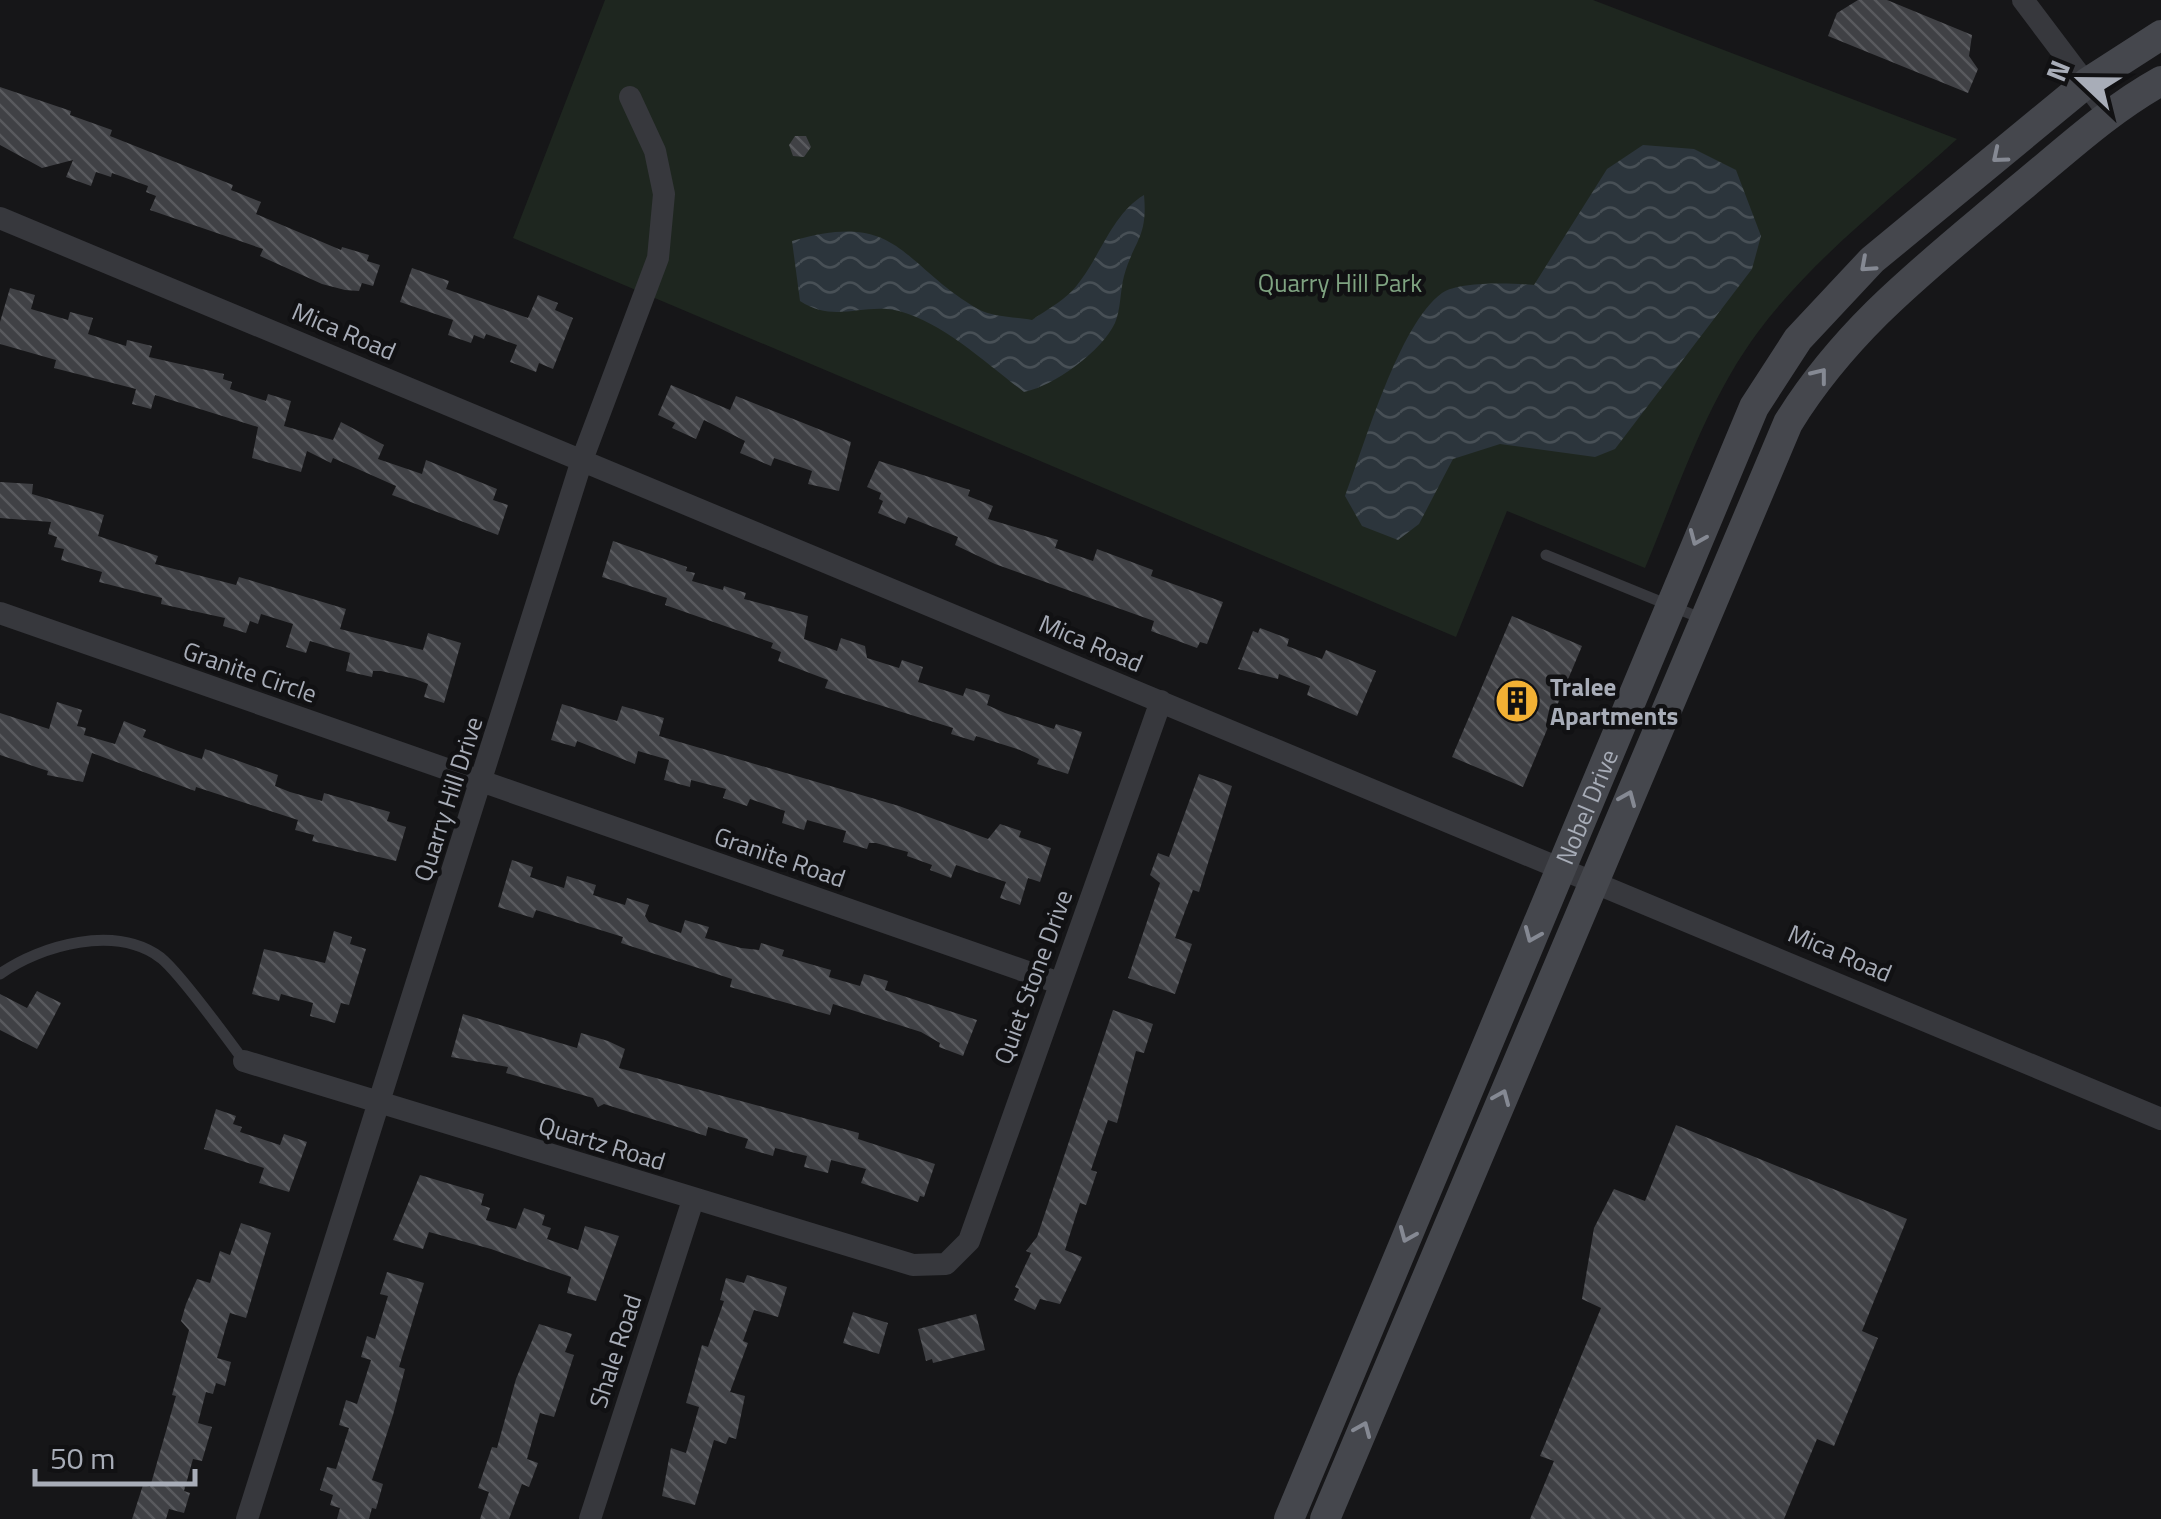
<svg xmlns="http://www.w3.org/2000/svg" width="2161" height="1519" font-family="'Titillium Web',sans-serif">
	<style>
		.green { fill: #1e261f }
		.water { fill: url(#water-waves) }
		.building { fill: url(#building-back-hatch) }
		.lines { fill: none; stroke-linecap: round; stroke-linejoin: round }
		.lane { stroke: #37383d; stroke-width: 11 }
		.street { stroke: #37383d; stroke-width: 22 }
		.secondary { stroke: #45474d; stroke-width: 30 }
		.oneway { stroke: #858993 }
		.labels { text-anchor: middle; stroke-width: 9; stroke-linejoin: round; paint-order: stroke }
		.park-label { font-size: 25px; fill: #7fa381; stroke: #111113 }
		.street-label { font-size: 25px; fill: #a8adb8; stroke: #111113 }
		.poi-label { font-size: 25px; font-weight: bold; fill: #a8adb8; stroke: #111113; text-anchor: start }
	</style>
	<defs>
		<pattern id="water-waves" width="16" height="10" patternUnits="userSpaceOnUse" patternTransform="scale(2.5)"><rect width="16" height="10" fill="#2c353c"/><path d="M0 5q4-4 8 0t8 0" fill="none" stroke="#485056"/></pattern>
		<pattern id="building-back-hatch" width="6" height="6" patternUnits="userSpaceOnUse" patternTransform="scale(2.5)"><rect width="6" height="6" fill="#404145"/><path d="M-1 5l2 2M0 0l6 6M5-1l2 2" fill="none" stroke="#595a5e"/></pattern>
	</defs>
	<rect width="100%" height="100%" fill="#161618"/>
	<path class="green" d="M605,0H1593L1957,139C1890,200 1812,259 1758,332C1706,402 1678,489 1645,568L1507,511L1456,637L513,238Z"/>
	<path class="water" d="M1643,145L1694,149L1736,170L1761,236L1752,269L1615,449L1595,457L1500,444L1453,459L1419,524L1398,540L1362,526L1345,496C1365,444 1399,324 1442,293C1459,281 1512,283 1534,285L1607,169Z
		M1144,195C1148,238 1134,240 1124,276C1120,291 1121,309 1115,323C1102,351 1054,386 1024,392C988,365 944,323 899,311C863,302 835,324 800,301L792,241C900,209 900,264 978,309C992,317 1016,317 1032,320C1045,311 1061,302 1072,291C1099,262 1110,215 1144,195Z"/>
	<path class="building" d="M1858,0H1887L1972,35L1969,56L1978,69L1968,93L1828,36L1837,13Z
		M0,87L71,111L70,115L112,130L110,136L233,185L231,190L261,202L256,214L341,250L342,247L369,255L367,261L380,265L373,286L362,283L359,291L345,290L322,284L260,256L263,249L150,210L156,196L146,192L148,186L112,173L111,177L96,172L91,186L66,177L73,160L42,168L0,145Z
		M795,136H806L811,147L804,157L793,156L789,145Z
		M412,268L449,281L446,289L528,318L538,295L558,303L555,310L573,318L553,369L539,363L536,372L510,362L517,345L486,334L484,339L474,335L471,343L448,335L453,320L400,302Z
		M10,288L35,295L31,309L68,320L70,312L93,318L88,334L126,346L127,340L152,346L149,357L224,374L223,379L232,382L230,389L266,401L268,394L291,401L284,426L333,440L341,422L384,445L378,459L422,474L426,460L497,489L493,500L508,505L498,535L392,495L396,486L333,458L331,463L307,451L301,472L252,458L258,427L155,395L151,409L132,404L136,389L54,368L56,360L0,344V322Z
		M671,385L730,410L736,396L851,442L839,491L808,484L812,471L774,458L771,466L740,453L745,441L704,420L696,439L672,428L675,423L658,415Z
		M879,461L970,490L968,496L993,506L988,519L1058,540L1055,548L1093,561L1097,549L1153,570L1151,576L1223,602L1207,644L1200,642L1197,648L1151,631L1154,621L995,564L955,545L958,537L908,517L905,524L878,513L883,501L879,499L881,493L867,487Z
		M0,482L33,484L32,494L104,515L98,536L158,556L155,564L236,585L239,577L346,609L340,629L423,650L428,633L461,643L444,703L424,697L428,684L415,679L381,671H373L372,677L346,671L350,653L310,641L306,653L286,647L293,624L261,614L258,624L250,621L246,633L223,626L225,618L161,604L162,598L99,582L102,572L61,560L64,549L54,547L57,537L48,534L51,522L0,518Z
		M613,541L687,567L686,571L695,573L692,581L723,590L724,586L746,593L744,599L808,616L804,639L837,651L841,638L865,646L867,658L899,668L902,660L923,667L918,682L963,696L966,688L990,695L987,705L1005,713L1054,729L1056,724L1082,732L1068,774L1037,764L1039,759L1020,750L976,736L974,741L951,734L953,728L825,688L828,680L778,661L781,652L771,648L773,643L665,605L667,598L602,577Z
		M1512,616L1582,646L1523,787L1452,757Z
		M1260,628L1289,639L1287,646L1322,659L1326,650L1376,671L1357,716L1307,695L1310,686L1279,674L1278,679L1238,669L1253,631L1258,633Z
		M57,702L82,710L77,726L86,728L84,735L115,744L124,721L146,730L143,737L181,752L202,759L205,749L278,775L275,786L290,792L322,801L324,793L390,812L387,821L406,827L396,861L312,841L314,835L295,830L298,820L196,787L195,791L92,753L83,782L47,775L48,771L0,755V713L49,729Z
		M562,704L617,721L622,706L664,718L659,736L899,806L988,839L1000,824L1021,831L1019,837L1051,848L1040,882L1028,878L1020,905L1000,898L1006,882L956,865L951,878L930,870L932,865L907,856L908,852L876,843H869L867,849L843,842L846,831L807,820L804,830L782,823L785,811L750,799L747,806L723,798L726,789L691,780L690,787L664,780L669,760L638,751L635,764L577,741L575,747L551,740Z
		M1199,774L1232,786L1199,892L1193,890L1175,938L1192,944L1175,994L1128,978L1160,883L1150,875L1158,853L1169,857Z
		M512,860L533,867L530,877L564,888L567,876L596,885L593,895L625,905L627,898L649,905L645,916L649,922L681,933L685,920L709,927L705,938L741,948L759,950L761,943L784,950L782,956L831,970L829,977L860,986L864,974L888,981L885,990L977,1020L963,1056L939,1047L940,1043L921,1032L833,1004L830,1015L730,987L732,979L621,943L623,937L536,910L533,918L498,907Z
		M334,931L352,937L350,944L366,949L349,1005L341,1003L335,1023L310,1016L313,1003L281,994L279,1001L252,994L264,949L325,963Z
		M37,991L61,1003L37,1049L0,1030V994L27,1008Z
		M1113,1010L1153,1024L1144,1053L1136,1051L1117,1123L1108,1120L1091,1170L1097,1172L1086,1205L1080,1203L1065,1250L1082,1257L1060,1304L1040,1299L1035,1310L1014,1300L1019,1289L1015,1287L1031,1253L1026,1251L1037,1237Z
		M463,1014L577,1048L581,1033L608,1041L625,1049L619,1068L859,1133L858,1139L935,1164L924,1197L920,1196L918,1202L861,1183L866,1169L831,1160L828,1173L804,1167L807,1156L775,1148L773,1156L745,1148L748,1139L708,1127L706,1136L604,1104L598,1107L593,1098L506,1073L508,1067L451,1057Z
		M216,1109L236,1116L233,1124L242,1127L240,1132L280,1145L284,1134L307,1142L289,1192L259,1183L264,1168L204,1149Z
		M1676,1125L1907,1219L1862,1331L1878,1338L1834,1446L1817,1439L1784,1519H1530L1554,1461L1540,1456L1601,1308L1582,1299L1594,1228L1614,1189L1645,1201Z
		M420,1175L484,1194L481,1205L490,1208L486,1220L516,1229L524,1208L545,1215L542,1225L551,1228L547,1239L578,1250L585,1226L619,1236L596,1301L567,1293L571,1277L491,1249L429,1232L423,1249L393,1240Z
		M241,1223L271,1233L246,1318L230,1313L217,1358L231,1362L225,1386L216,1383L213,1394L206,1392L198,1423L212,1427L202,1461L193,1459L184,1491L190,1493L184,1513L169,1509L166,1519H132L143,1485L150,1487L176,1396L172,1395L189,1330L181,1321L186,1304L197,1279L210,1283L220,1251L230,1255Z
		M387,1272L424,1283L399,1367L405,1369L393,1415L372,1480L383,1484L376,1509L372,1508L369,1519H337L340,1508L330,1505L333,1495L320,1490L327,1467L336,1469L349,1428L339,1425L346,1400L357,1404L371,1360L361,1357L367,1336L375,1339L388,1296L380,1294Z
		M747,1275L787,1287L778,1317L754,1310L743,1341L748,1343L730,1392L745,1396L736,1439L729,1437L726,1444L714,1440L695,1505L662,1496L671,1448L686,1453L699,1407L686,1403L702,1345L708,1347L724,1301L720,1300L726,1278L744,1283Z
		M853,1312L888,1323L879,1354L843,1343Z
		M976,1314L985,1350L933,1363L932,1359L926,1361L918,1329Z
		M539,1324L572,1334L565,1352L574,1355L554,1417L540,1413L527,1459L538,1463L529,1487L522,1484L509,1519H480L489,1492L478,1488L492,1447L497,1448L516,1379Z"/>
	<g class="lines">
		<path class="lane" d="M1546,555L1703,619
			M0,974C41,945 116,924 161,958C181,974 226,1037 244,1061"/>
		<path class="street" d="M2023,0L2109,114
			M0,218L2161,1119
			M0,613L1059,983
			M244,1061L913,1265L946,1264L969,1241L1161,701
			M247,1519L582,460L658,258L664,194L655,151L630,97
			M590,1519L693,1200"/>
		<g class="secondary">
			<path id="s1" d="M1289,1519L1754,407L1798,339L1872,260L2088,82L2161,35"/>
			<path d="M1325,1519L1788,423C1848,326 1928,266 2014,193C2062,154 2107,111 2161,81"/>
		</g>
	</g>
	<defs><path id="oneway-chevron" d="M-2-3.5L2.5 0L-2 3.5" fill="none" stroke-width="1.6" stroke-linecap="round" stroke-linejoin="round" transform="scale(2.5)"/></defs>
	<g class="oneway">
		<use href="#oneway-chevron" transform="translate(1999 156) rotate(140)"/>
		<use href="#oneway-chevron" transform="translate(1867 265) rotate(138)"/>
		<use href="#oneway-chevron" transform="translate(1820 375) rotate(-52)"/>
		<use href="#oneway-chevron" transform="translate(1697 538) rotate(113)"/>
		<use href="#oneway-chevron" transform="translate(1628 798) rotate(-67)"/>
		<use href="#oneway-chevron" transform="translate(1532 935) rotate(113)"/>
		<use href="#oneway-chevron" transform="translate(1502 1097) rotate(-67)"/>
		<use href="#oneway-chevron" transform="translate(1407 1235) rotate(113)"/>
		<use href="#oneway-chevron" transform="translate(1363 1429) rotate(-67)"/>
	</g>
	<defs>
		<symbol id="building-disc" viewBox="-11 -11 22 22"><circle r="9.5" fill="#f2b134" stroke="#111113"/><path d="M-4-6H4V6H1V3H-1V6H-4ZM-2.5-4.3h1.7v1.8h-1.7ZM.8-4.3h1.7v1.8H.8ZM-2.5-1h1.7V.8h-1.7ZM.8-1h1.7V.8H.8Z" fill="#111"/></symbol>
	</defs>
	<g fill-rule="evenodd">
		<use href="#building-disc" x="1492" y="676" width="50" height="50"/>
	</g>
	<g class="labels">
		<g class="park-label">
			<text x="1340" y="292">Quarry Hill Park</text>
		</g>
		<g class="street-label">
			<text transform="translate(344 331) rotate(23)" y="9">Mica Road</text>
			<text transform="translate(1091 643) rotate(23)" y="9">Mica Road</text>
			<text transform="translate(250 672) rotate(19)" y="9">Granite Circle</text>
			<text transform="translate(448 799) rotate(-72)" y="9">Quarry Hill Drive</text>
			<text dy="9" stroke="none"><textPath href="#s1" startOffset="772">Nobel Drive</textPath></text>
			<text transform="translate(780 857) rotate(19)" y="9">Granite Road</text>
			<text transform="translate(1840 953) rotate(23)" y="9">Mica Road</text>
			<text transform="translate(1033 977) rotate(-70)" y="9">Quiet Stone Drive</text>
			<text transform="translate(602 1143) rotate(17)" y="9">Quartz Road</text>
			<text transform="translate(615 1351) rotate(-72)" y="9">Shale Road</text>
		</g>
		<g class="poi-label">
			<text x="1550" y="696">Tralee<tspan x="1550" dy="29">Apartments</tspan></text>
		</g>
	</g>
	<g transform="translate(2081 80) rotate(292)" stroke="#111113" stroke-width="8" paint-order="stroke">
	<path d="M0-8L18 38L0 25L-18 38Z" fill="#a8adb8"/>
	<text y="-15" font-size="28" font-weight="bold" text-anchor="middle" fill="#a8adb8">N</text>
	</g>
	<path d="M35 1469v15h160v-15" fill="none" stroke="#a8adb8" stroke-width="5"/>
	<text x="50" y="1469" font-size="30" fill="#a8adb8" stroke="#111113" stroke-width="8" paint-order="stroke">50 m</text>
</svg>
